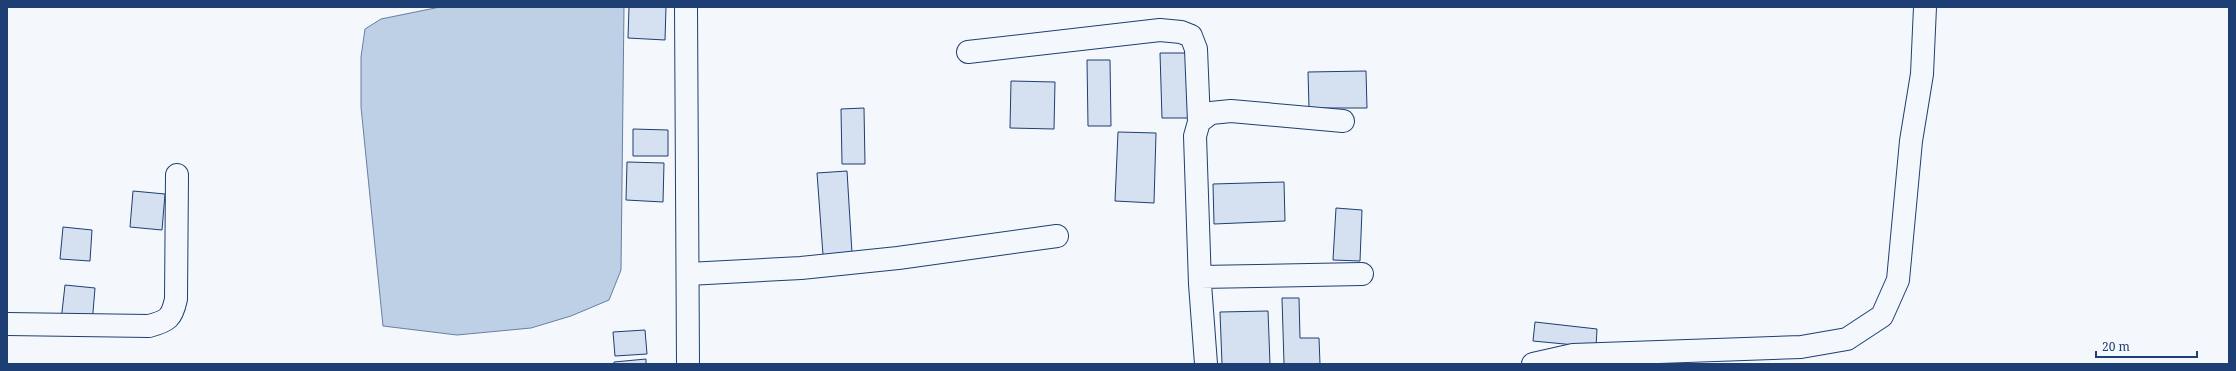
<svg xmlns="http://www.w3.org/2000/svg" width="2236" height="371" font-family="'Noto Serif',serif">
	<style>
		.water { fill: #bed0e5; stroke: #687fa3 }
		.building { fill: #d5e0f0; stroke: #1d3f73 }
		.lines { fill: none; stroke-linecap: round; stroke-linejoin: round }
		.street-casing { stroke: #1d3f73; stroke-width: 24 }
		.secondary-casing { stroke: #1d3f73; stroke-width: 24 }
		.street { stroke: #f4f7fb; stroke-width: 22 }
		.secondary { stroke: #f4f7fb; stroke-width: 22 }
	</style>
	<rect width="100%" height="100%" fill="#f4f7fb"/>
	<path class="water" d="M440,7H624L621,270L609,300L571,316L531,328L457,335L383,326L361,107V57L365,29L381,19Z"/>
	<path class="building" d="M629,7H666L665,40L628,38Z
		M1160,53H1187L1188,118H1162Z
		M1087,60H1110L1111,126H1088Z
		M1366,71L1367,108H1309L1308,72Z
		M1011,81L1055,82L1054,129L1010,128Z
		M864,108L865,164H842L841,109Z
		M633,129L668,130V156H633Z
		M1118,132L1156,133L1154,203L1115,201Z
		M627,162L664,163L663,202L626,200Z
		M847,171L852,253L823,255L817,173Z
		M1284,182L1285,221L1214,224L1213,184Z
		M133,191L165,194L162,230L130,227Z
		M1336,208L1362,210L1360,261L1333,260Z
		M63,227L92,230L90,261L60,259Z
		M65,285L95,288L92,324L61,321Z
		M1282,298H1299L1300,338H1319L1320,364H1284Z
		M1268,311L1270,364H1222L1220,312Z
		M1535,322L1597,329L1596,347L1533,341Z
		M645,330L647,354L615,356L613,332Z
		M646,359V364H614V362Z"/>
	<g class="lines">
		<defs>
			<path id="street" d="M968,52L1160,30L1181,32L1191,36L1196,49L1199,122
				M688,274L801,268L898,258L1057,236
				M1200,277L1362,274
				M7,324L149,326C168,321 172,318 176,299L177,175
				M1206,364L1200,284L1195,136L1199,122L1211,113L1231,111L1343,121
				M1533,364L1573,355L1801,347L1847,339L1882,316L1898,280L1911,141L1922,74L1925,7"/>
			<path id="secondary" d="M686,7L688,364"/>
		</defs>
		<use href="#street" class="street-casing"/>
		<use href="#secondary" class="secondary-casing"/>
		<use href="#street" class="street"/>
		<use href="#secondary" class="secondary"/>
	</g>
	<rect width="2236" height="371" fill="none" stroke="#1d3f73" stroke-width="16"/>
	<path d="M2096 351v6h101v-6" fill="none" stroke="#1d3f73" stroke-width="2"/>
	<text x="2102" y="351" font-size="12" fill="#1d3f73" stroke="#f4f7fb" stroke-width="3" paint-order="stroke">20 m</text>
</svg>
